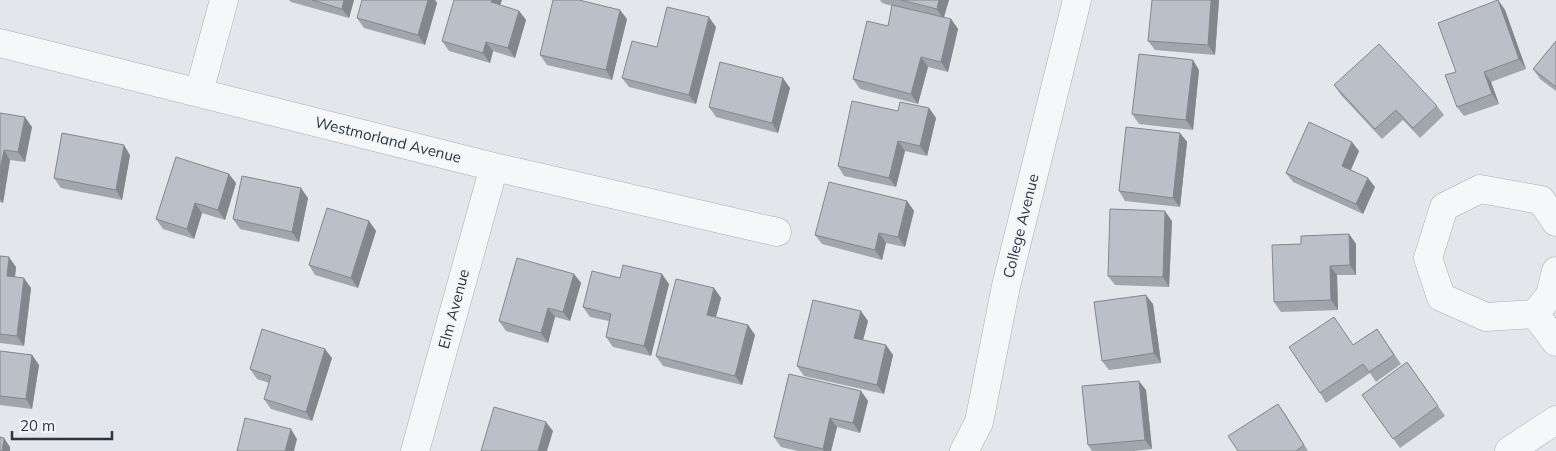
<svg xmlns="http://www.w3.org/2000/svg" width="1556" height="451" font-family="Mulish,sans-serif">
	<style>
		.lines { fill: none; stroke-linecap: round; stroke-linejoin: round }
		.minor-casing { stroke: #a8adb5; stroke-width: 29 }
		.minor { stroke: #f6f7f9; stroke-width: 28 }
		.wall { fill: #a1a5ac }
		.shaded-wall { fill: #83868c }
		.building { fill: #bbc0c8; stroke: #83868c }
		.labels { text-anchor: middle; stroke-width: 4; stroke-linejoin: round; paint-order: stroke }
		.street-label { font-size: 15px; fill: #2b3543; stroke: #f3f5f8 }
	</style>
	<rect width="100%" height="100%" fill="#e3e6eb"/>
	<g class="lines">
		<defs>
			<path id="minor" d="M0,43L494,167L777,232
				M199,92L224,0
				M1556,222L1541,200L1480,189L1444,207L1428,258L1441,297L1486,317L1535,314L1550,295L1556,271
				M1535,314L1556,342
				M415,451L494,167
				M964,451L979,422L1006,286L1077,0
				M1509,451L1556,420"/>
		</defs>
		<use href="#minor" class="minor-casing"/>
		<use href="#minor" class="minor"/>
	</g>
	<path class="wall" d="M289,0H354L349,18L291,2Z
		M362,0H435L437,3L425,45L364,28L357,18Z
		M880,0H949L944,18L951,19L958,29L948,72L928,67L918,104L860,89L853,79L888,26L892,6L882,3Z
		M1219,0L1215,55L1155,50L1148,41Z
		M1498,0L1505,10L1526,69L1491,82L1499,104L1464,116L1457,107L1456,72Z
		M500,5L519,11L526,20L515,58L493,51L490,63L449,51L442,41Z
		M627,19L612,80L547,65L540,55Z
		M716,27L696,104L629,87L622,78L657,47Z
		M1556,41V91L1540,79L1533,69Z
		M1199,70L1193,130L1139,124L1132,114Z
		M1334,85L1437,106L1444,115L1420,138L1403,120L1382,139L1341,95Z
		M790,88L778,133L716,117L709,107Z
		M929,108L936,118L927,156L905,151L896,187L844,176L838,166L898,111Z
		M0,113L32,127L25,162L10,160L3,203L0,202Z
		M1180,133L1187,142L1180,207L1125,201L1119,191Z
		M1359,151L1351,170L1375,187L1363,214L1293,182L1286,173Z
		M130,155L122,200L61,188L54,178Z
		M236,183L225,220L202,213L194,239L163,229L156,219Z
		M308,198L299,242L240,229L233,219Z
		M907,201L914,211L905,247L886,243L882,260L822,244L815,235Z
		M369,221L376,231L358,288L315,275L309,265Z
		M1172,221L1169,287L1115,285L1108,276Z
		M1349,234L1356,244V275H1337L1338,310L1281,312L1274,302L1301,244Z
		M0,256L16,267L15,277L31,288L24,346L0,343Z
		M574,274L581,283L570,321L555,317L548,343L506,331L499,321Z
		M620,278L669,284L651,356L613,347L606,337L609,321L590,317L583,307Z
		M714,288L721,298L716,317L748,325L755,335L742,385L663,366L656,356Z
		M1153,304L1161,363L1109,370L1102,361Z
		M868,321L863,340L886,345L893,355L884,394L804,376L797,366Z
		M1377,329L1401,364L1376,382L1370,373L1326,403L1320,393L1353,345Z
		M0,351L32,355L39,365L32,409L0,405Z
		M332,358L312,421L271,409L264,399L269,383L257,379L250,369Z
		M1407,362L1445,416L1400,448L1362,395Z
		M1146,390L1152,449L1134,451H1092L1088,445Z
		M861,391L868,401L860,433L837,427L831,451H798L781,447L774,437Z
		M1285,414L1308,451H1238Z"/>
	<path class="shaded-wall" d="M344,0H354L349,18L342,9Z
		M428,0H435L437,3L425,45L418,35Z
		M492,0H502L498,12L491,2Z
		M939,0H949L943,19L937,9Z
		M1211,0H1219L1215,55L1208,45Z
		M1498,0L1505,10L1526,69L1519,59Z
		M620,10L627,19L612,80L606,70Z
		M519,11L526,20L515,58L508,48Z
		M709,17L716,27L696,104L689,95Z
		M951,19L958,29L948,72L941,62Z
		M486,42L493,51L490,63L483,53Z
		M921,57L928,67L918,104L911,94Z
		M1193,60L1199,70L1193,130L1186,120Z
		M1484,72L1491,82L1499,104L1492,94Z
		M783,78L790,88L778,133L772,123Z
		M929,108L936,118L927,156L920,146Z
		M25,117L32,127L25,162L18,152Z
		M1180,133L1187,142L1180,207L1173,198Z
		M898,141L905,151L896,187L889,178Z
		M1352,142L1359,151L1348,176L1342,166Z
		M124,145L130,155L122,200L116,190Z
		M4,150L10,160L3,203L0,199V170Z
		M229,174L236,183L225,220L218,210Z
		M1368,178L1375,187L1363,214L1356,204Z
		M301,188L308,198L299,242L292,232Z
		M907,201L914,211L905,247L898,237Z
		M195,203L202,213L194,239L187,229Z
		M1165,211L1172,221L1169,287L1163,277Z
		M369,221L376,231L358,288L351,278Z
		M879,233L886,243L882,260L875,250Z
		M1349,234L1356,244V275L1350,265Z
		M9,257L16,267L14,286L7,276Z
		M1330,266L1337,275L1338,310L1331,300Z
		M574,274L581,283L570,321L563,312Z
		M662,274L669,284L651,356L644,346Z
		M24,278L31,288L24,346L17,336Z
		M714,288L721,298L714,324L707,315Z
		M1146,295L1153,304L1161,363L1154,353Z
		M548,308L555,317L548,343L541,333Z
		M861,311L868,321L861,348L854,338Z
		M748,325L755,335L742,385L735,376Z
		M886,345L893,355L884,394L877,385Z
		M325,349L332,358L312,421L306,412Z
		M32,355L39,365L32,409L26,399Z
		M1139,381L1146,390L1152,449L1145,440Z
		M861,391L868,401L860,433L853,423Z
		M1278,404L1285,414L1308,451L1304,445Z
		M830,418L837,427L831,451H824L823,449Z
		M546,422L553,431L547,451H538Z
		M291,429L297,439L294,451H285Z
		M4,438L10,447V451H2Z"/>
	<path class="building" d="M312,0H344L342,9Z
		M362,0H428L418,35L357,18Z
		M454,0H492L491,2L519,11L508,48L486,42L483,53L442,41Z
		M553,0H579L620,10L606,70L540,55Z
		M901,0H939L937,9Z
		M1152,0H1211L1208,45L1148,41Z
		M1498,0L1519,59L1484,72L1492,94L1457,107L1445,75L1456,72L1438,23Z
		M892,5L951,19L941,62L921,57L911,94L853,79L867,21L888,26Z
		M667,7L709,17L689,95L622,78L632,41L657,47Z
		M1556,41V87L1533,69Z
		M1379,44L1437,106L1413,128L1396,110L1375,129L1334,85Z
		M1139,54L1193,60L1186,120L1132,114Z
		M720,62L783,78L772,123L709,107Z
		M852,101L898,111L900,102L929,108L920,146L898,141L889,178L838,166Z
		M0,113L25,117L18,152L4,150L0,170Z
		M1309,122L1352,142L1342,166L1368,178L1356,204L1286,173Z
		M1126,127L1180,133L1173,198L1119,191Z
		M62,133L124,145L116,190L54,178Z
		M176,157L229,174L218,210L195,203L187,229L156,219Z
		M242,176L301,188L292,232L233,219Z
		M829,182L907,201L898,237L879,233L875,250L815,235Z
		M327,208L369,221L351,278L309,265Z
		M1110,209L1165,211L1163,277L1108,276Z
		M1349,234L1350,265L1330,266L1331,300L1274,302L1272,245L1301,244V236Z
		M0,256L9,257L7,276L24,278L17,336L0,334Z
		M517,258L574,274L563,312L548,308L541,333L499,321Z
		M623,265L662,274L644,346L606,337L611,314L583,307L592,271L620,278Z
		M676,279L714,288L707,315L748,325L735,376L656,356Z
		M1146,295L1154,353L1102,361L1094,302Z
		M813,300L861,311L854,338L886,345L877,385L797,366Z
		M1334,317L1353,345L1377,329L1394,355L1369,372L1363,364L1320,393L1289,347Z
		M262,329L325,349L306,412L264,399L271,376L250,369Z
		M0,351L32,355L26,399L0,396Z
		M1407,362L1438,406L1393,439L1362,395Z
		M789,374L861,391L853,423L830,418L823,449L774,437Z
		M1139,381L1145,440L1088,445L1082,386Z
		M1278,404L1304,445L1296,451H1238L1228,436Z
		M494,407L546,422L538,451H481Z
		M245,418L291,429L285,451H237Z
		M0,437L4,438L2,451H0Z"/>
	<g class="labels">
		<g class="street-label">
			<text transform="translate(388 140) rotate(14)" y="5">Westmorland Avenue</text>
			<text transform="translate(1021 226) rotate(-76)" y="5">College Avenue</text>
			<text transform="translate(454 309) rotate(-75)" y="5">Elm Avenue</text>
		</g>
	</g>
	<path d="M12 431v8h100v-8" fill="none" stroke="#2b3543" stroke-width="2.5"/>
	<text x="20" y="431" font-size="15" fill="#2b3543" stroke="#f3f5f8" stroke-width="4" paint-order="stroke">20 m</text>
</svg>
